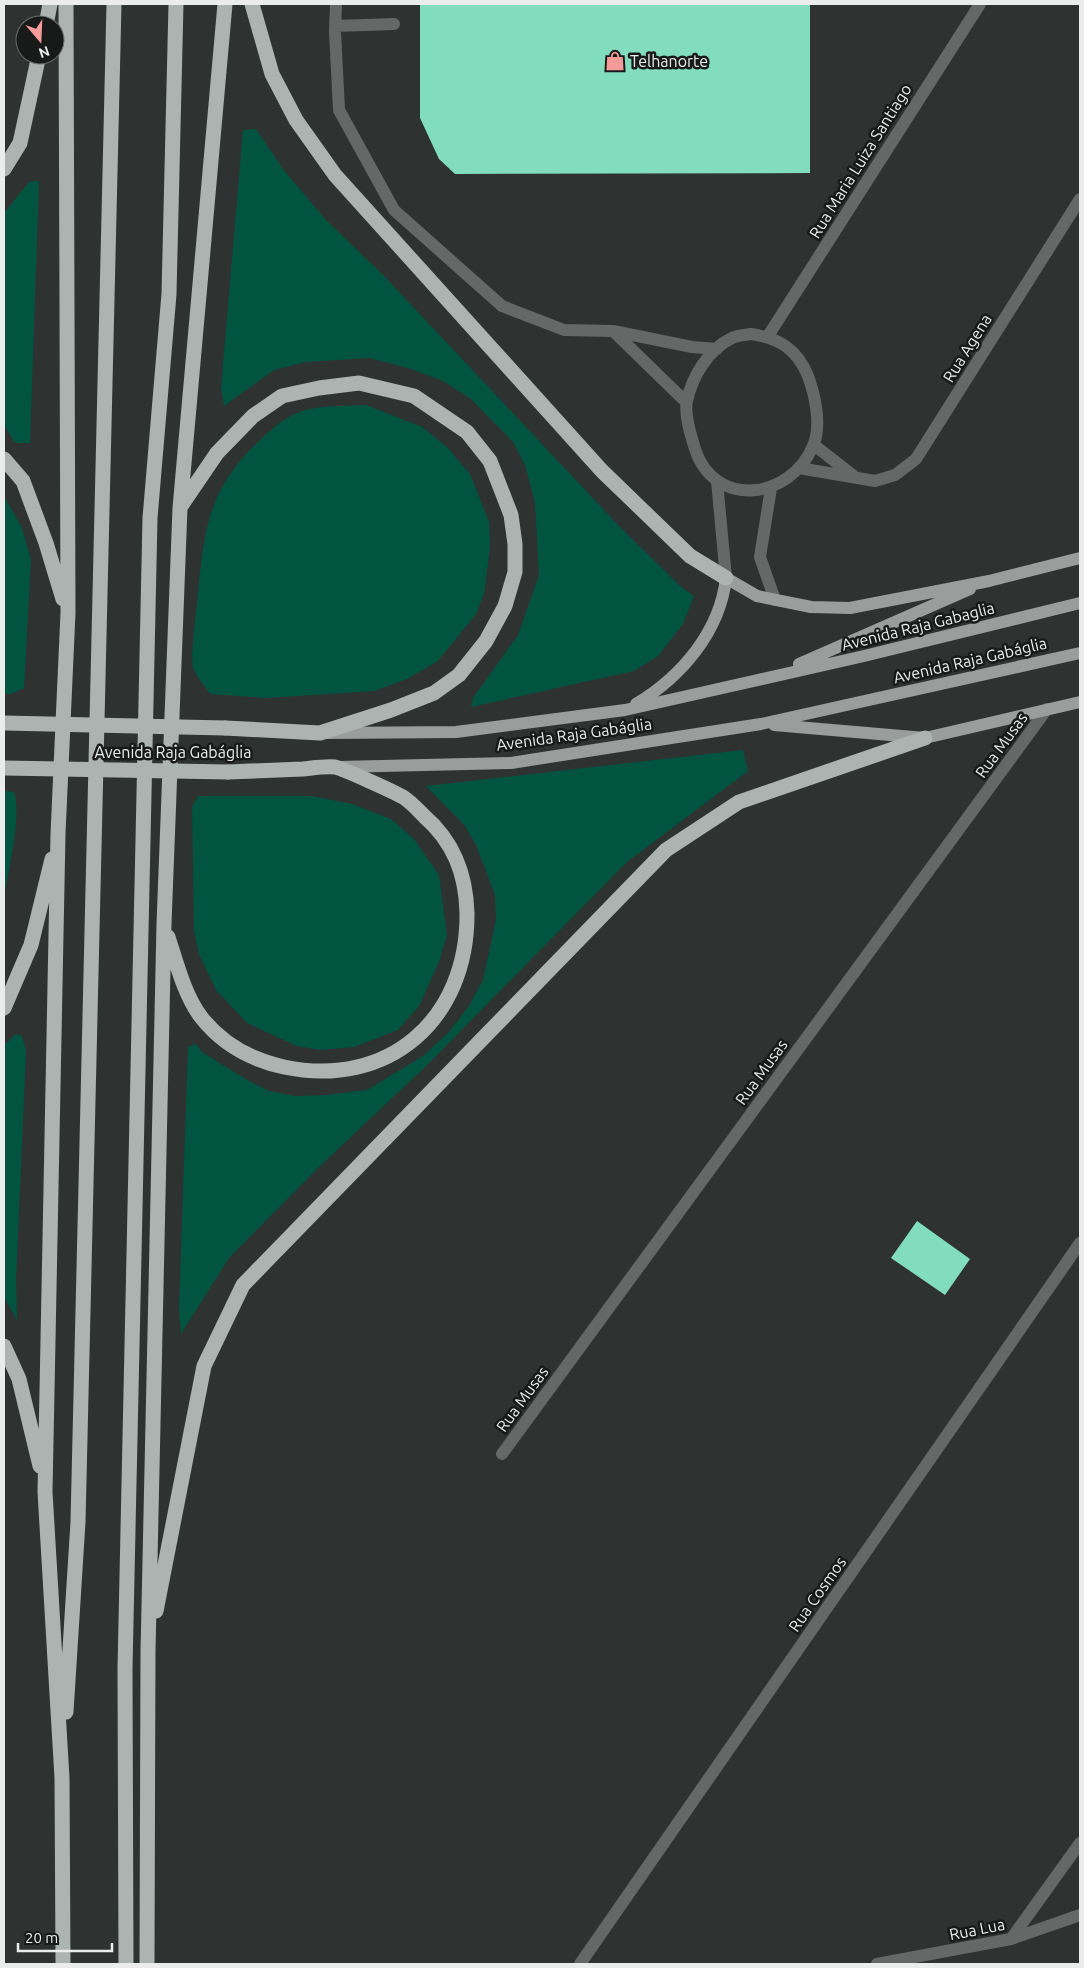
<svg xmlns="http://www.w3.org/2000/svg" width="1084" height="1968" font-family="Ubuntu,sans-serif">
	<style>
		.green { fill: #005440 }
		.building { fill: #81ddbe }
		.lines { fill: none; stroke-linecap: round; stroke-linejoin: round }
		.minor { stroke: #666867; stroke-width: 12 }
		.major { stroke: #999e9c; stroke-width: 12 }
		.highway { stroke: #adb3b1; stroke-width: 15 }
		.highway-bridge { stroke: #adb3b1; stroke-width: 15 }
		.labels { text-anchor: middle; stroke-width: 5; stroke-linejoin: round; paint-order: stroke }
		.poi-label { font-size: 16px; fill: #eaedeb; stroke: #181a19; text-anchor: start }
		.street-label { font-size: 16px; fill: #eaedeb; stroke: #181a19 }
	</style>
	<rect width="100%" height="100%" fill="#2e3331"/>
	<path class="green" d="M256,129L283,169L326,220L384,276L620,527L680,586L694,596L683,624L658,656L634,671L471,707L473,698L518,635L539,575L535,503L525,465L513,442L471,399L443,381L408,368L369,358L306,362L274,370L224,406L221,388L243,130Z
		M39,181L30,443H15L4,425V213L29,182Z
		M366,405L422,427L447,447L470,474L489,522L490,547L484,594L476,614L438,661L407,679L374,691L266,698L210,694C205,686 197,677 193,668C190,660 197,605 198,592C205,524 209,488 261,439C273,428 286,416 302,411C323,405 345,406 366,405Z
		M4,496L22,528L31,560L24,688L11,694H4Z
		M743,750L748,771L627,862L424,1068L317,1169L229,1258L181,1334L179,1309L188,1047L196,1044L202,1052L247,1080L269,1091L295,1096L326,1095L367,1090L423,1056L448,1033L469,1006L483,980L496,920L495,895L476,845L465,826L426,786Z
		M4,791L14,792C22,816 8,872 4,898Z
		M198,796H312L352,804L391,819L414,839L439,875L447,935L439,962L419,1006L398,1030L354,1047L320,1050L297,1046L247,1023L216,990L199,954L194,931L192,807Z
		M16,1034L22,1036L26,1051L16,1281L17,1320L4,1297V1045Z"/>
	<path class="building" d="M420,4H810V173L455,174L439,159L420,118Z
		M917,1221L970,1259L945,1295L891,1258Z"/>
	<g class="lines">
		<path class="minor" d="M336,4L335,32L339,110L394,210L502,306L564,330L613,331L692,347L717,349
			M335,26L394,24
			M613,331L686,402
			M751,334C779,338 797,349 808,376C815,395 822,426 813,446C791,499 715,510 695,449C691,436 684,414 687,401C692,376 709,349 732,338C737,335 745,335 751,334Z
			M768,336L980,4
			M814,445L855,477
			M799,468L875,481L895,475L916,459L1080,199
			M717,481L726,578
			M771,488L760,557L775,600
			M502,1454L1047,709
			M1011,1939L1080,1843
			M580,1964L1080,1243
			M877,1964L1011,1939L1080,1915"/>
		<path class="major" d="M799,664L970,589
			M636,704C681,677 720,632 726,578L757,596L811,607L850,608L989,581L1080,558
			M774,725L925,738L1080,702
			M327,733L456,732L625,710L864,656L1080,603
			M338,767L511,763L761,724L1080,653"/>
		<path class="highway" d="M252,4L272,74L296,120L335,175L602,471L690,556L726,578
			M46,25L50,4
			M4,169L20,143L39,55
			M4,459L23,481L46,543L63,599
			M181,506L217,453L253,416L282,396L319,388L359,383L414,396L467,432L490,461L511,515L515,544V572L505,606L486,641L459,675L434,693L391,710L320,733L225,728
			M168,937C177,964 184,994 201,1017C222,1044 252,1060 284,1067C389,1089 468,1019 467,913C466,874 454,842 424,816C418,810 411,802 403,797C394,792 344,769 335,767C325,766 313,768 303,769C278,770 253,771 228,772
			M4,1008L31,945L52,859
			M4,1346L19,1379L40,1466
			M156,1611L204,1366L243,1285L666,850L739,802L925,738
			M66,1712L78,1522L114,4
			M63,1964L62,1778L45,1492L58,834L68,613L66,4
			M126,1964L125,1668L150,518L169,294L176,4
			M147,1964L148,1651L164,924L180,508L225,4"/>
		<path class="highway-bridge" d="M4,723L225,728
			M4,768L228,772"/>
	</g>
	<defs>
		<symbol id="shop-bare" viewBox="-9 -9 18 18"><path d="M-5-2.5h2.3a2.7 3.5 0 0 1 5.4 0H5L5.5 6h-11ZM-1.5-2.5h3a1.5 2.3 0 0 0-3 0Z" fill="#f59b9a" stroke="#181a19" stroke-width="2.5" paint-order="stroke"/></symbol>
	</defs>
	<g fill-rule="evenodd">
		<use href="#shop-bare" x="601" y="47" width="28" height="28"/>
	</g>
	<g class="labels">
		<g class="poi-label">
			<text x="630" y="67">Telhanorte</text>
		</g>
		<g class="street-label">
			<text transform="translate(860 161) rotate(-58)" y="6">Rua Maria Luiza Santiago</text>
			<text transform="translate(967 348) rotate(-58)" y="6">Rua Agena</text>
			<text transform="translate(918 626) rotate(-14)" y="6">Avenida Raja Gabaglia</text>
			<text transform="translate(970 660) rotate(-13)" y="6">Avenida Raja Gabáglia</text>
			<text transform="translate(574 734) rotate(-8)" y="6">Avenida Raja Gabáglia</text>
			<text transform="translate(1001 745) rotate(-54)" y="6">Rua Musas</text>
			<text x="173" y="758">Avenida Raja Gabáglia</text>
			<text transform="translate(761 1072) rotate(-54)" y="6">Rua Musas</text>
			<text transform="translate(522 1399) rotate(-54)" y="6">Rua Musas</text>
			<text transform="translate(817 1594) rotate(-55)" y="6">Rua Cosmos</text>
			<text transform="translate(977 1929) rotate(-11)" y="6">Rua Lua</text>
		</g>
	</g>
	<rect width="1084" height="1968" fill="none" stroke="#eaedeb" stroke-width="10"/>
	<g transform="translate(40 40) rotate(161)"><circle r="24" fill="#181a19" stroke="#6c6e6d"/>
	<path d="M0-4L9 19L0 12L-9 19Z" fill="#f59b9a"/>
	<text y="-8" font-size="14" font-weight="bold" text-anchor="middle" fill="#eaedeb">N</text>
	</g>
	<path d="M18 1943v8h94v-8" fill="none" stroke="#eaedeb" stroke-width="2.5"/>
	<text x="25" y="1943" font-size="15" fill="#eaedeb" stroke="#181a19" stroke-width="4" paint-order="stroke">20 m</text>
</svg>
